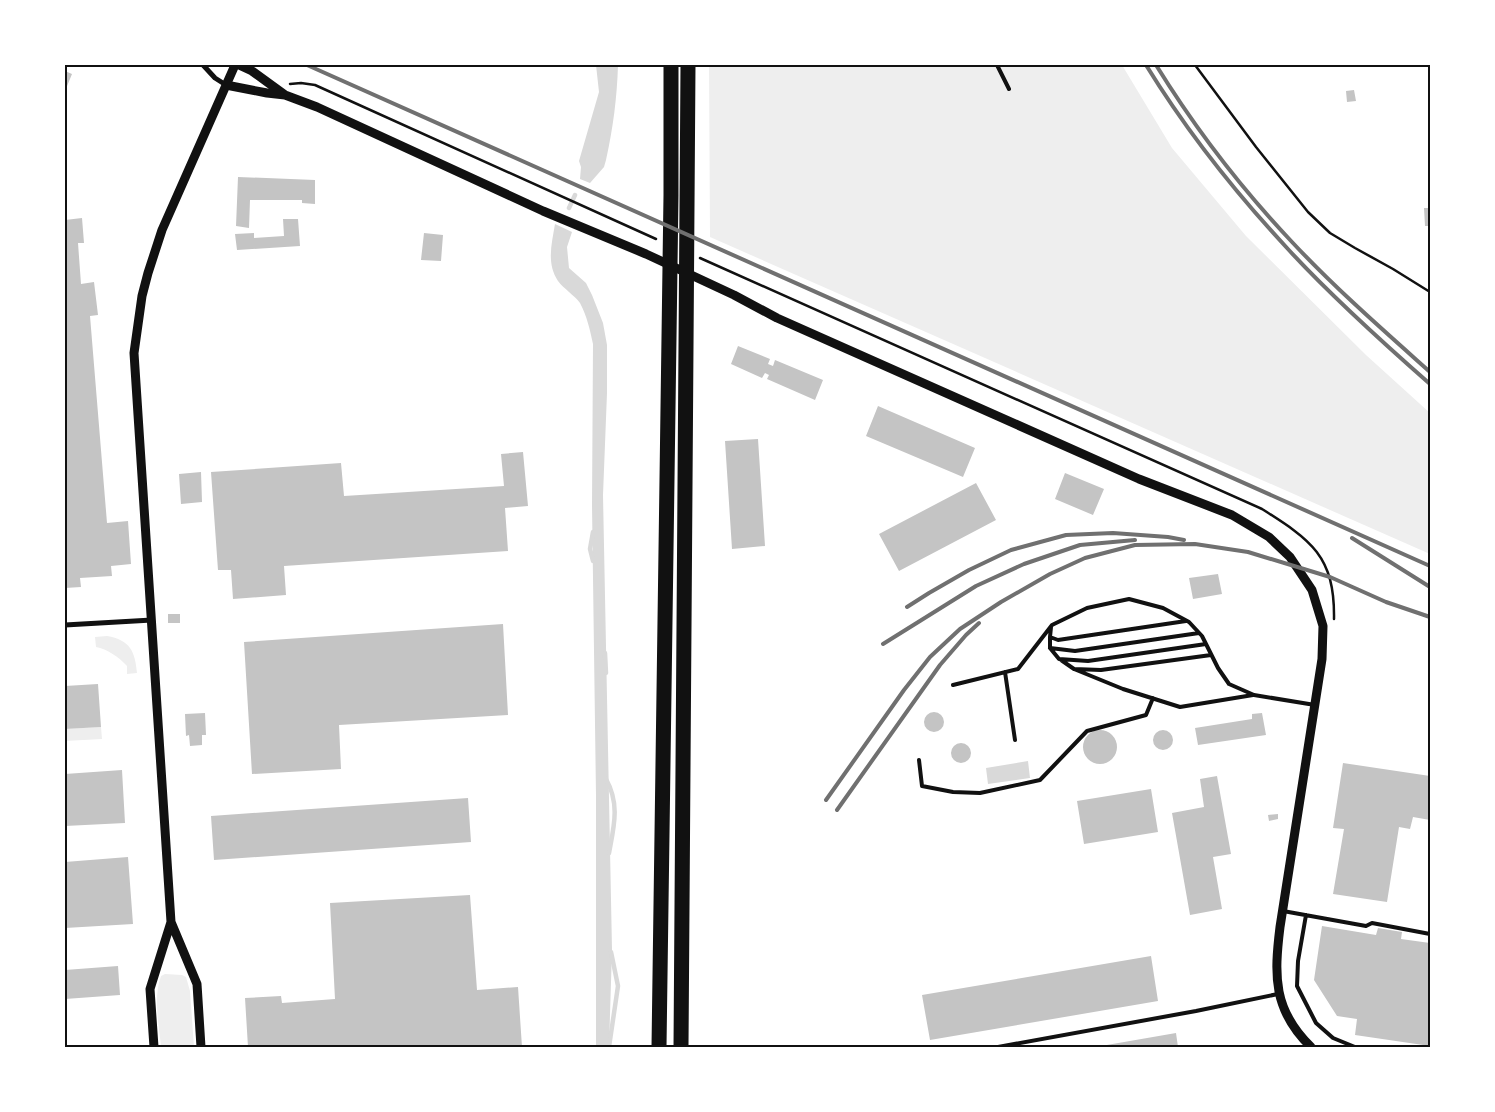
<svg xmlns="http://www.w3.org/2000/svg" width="1495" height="1112" font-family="Barlow,sans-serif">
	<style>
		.green { fill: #eee }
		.water { fill: #d9d9d9 }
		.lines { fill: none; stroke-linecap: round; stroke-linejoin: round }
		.stream { stroke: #d9d9d9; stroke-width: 4.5 }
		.building { fill: #c4c4c4 }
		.path { stroke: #111; stroke-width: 2.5 }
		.service { stroke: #111; stroke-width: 4 }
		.minor { stroke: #111; stroke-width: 5 }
		.tertiary { stroke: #111; stroke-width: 9 }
		.motorway { stroke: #111; stroke-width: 15 }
		.rail { stroke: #707070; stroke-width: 4 }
		.neatline { fill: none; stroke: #111; stroke-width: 2 }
	</style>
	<rect width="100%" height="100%" fill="#fff"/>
	<path class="green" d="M709,65H1122L1172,148L1246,236L1366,355L1430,413V554L710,237Z
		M107,636C130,640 135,651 137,673L127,674V666C119,657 107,649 96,647L95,637Z
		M101,727L102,739L65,741V729Z
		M165,974L182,975L186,977L190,991L194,1047H161C159,1024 153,998 161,976Z"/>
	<path class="water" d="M596,65H618C617,98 613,128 606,160L604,167L590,183L580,179L581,167L579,161L599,92Z
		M555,224L572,232L567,247L569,268L586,283L592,295L603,323L607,345V393L603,495L612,950L609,1047H596V796L592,505L593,344C590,330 587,316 580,303C574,295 564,289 558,281C546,263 552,243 555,224Z
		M1028,761L1030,778L988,784L986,768Z"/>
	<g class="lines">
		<path class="stream" d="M569,208L575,195
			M593,532L590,549L593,561
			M605,653L606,673
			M606,779C620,804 614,826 609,853
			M609,1047L618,986L611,952"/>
	</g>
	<path class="building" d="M65,71L72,74L65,91Z
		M1354,90L1356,101L1347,102L1346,91Z
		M238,177L315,180V204L302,203V200H250L249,228L236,226Z
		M1424,208H1430V226H1425Z
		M82,218L84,243H78L81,284L94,282L98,315L90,316L107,523L128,521L131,564L111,566L112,576L80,578L81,587L65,588V220Z
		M283,219H298L300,246L237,250L235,234L254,233V238L284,236Z
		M424,233L443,235L441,261L421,260Z
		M738,346L770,359L768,364L773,366L775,360L823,380L815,400L767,379L769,375L765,373L762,378L731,364Z
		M878,406L975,448L963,477L866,436Z
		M758,439L765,546L732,549L725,441Z
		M523,452L528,506L505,508L508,551L284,566L286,595L233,599L231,570H218L211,472L341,463L344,496L504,486L501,454Z
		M201,472L202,502L181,504L179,474Z
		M1065,473L1104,489L1093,515L1055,499Z
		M976,483L996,520L899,571L879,534Z
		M1218,574L1222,594L1193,599L1189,578Z
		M168,614H180V623H168Z
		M503,624L508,715L339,725L341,769L252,774L244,642Z
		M98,684L101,727L65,729V686Z
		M924 722a10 10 0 1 1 20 0a10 10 0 1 1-20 0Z
		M205,713L206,735H202V745L190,746L189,735L186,736L185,714Z
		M1262,713L1266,735L1198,745L1195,728L1252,719V714Z
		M1153 740a10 10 0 1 1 20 0a10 10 0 1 1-20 0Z
		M1083 747a17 17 0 1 1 34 0a17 17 0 1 1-34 0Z
		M951 753a10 10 0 1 1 20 0a10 10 0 1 1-20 0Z
		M1343,763L1430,776V820L1413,817L1410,829L1399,827L1387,902L1333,894L1344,829L1333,828Z
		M122,770L125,823L65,826V774Z
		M1217,776L1231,854L1213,857L1222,909L1190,915L1172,813L1204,807L1200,779Z
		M1151,789L1158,832L1084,844L1077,801Z
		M468,798L471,842L214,860L211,816Z
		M1278,814V819L1269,821L1268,815Z
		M128,857L133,924L65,928V862Z
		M470,895L477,990L518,987L522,1047H248L245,998L281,996L282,1003L335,999L330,903Z
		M1322,926L1376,935L1378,928L1402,932L1401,939L1430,943V1046L1355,1035L1357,1019L1337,1016L1314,980Z
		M1151,956L1158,1001L930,1040L922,995Z
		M118,966L120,995L65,999V970Z
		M1176,1033L1178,1047H1101V1046Z"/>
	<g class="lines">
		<path class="path" d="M1195,65L1256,147L1308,212L1330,233L1355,248L1393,269L1430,292
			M290,84L301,83L315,85L656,239
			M700,258L1262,509C1311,540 1335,556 1334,619"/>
		<path class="service" d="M997,65L1009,89
			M1051,627L1050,637L1058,640L1186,621
			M1050,637V648L1075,651L1199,633
			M1050,648L1059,659L1088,661L1206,644
			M1061,660L1074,669L1101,670L1211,655
			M1074,669L1123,689L1180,707L1253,695
			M1005,672L1015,740
			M953,685L1018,669L1052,625L1087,608L1129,599L1163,608L1189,622L1202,636L1218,668L1229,684L1254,695L1315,705
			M919,760L922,786L953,792L980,793L1040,780L1087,731L1146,715L1153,698
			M1283,911L1366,926L1372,923L1430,934
			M1306,915L1298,961L1297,986L1316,1023L1333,1038L1355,1047
			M998,1047L1196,1011L1278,994"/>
		<path class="minor" d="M203,65L215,78L226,85
			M65,625L152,620"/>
		<path class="tertiary" d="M239,65L252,71L285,95L317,107L543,211L646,254L734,295L777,318L1139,479L1232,515L1269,537L1290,557L1312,590L1323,626L1322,659L1280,927C1274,976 1273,1010 1311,1047
			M226,85L267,93L285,95
			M154,1047L150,989L171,922
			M201,1047L197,984L171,922L134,353L142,296L148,273L162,230L235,65"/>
		<path class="motorway" d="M659,1047L671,195V65
			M681,1047L688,65"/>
		<path class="rail" d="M307,65L1430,566
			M1146,65C1186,130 1235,192 1287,248C1331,296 1381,341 1430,384
			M1156,65C1195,128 1241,188 1292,242C1335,288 1383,330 1430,372
			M1352,538L1430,587
			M907,607L929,593L969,570L1011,550L1066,535L1113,533L1168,537L1184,540
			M883,644L976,586L1024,564L1080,545L1135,540
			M826,800L904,690L930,657L960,629L1001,602L1050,574L1085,558L1135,545L1195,544L1248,552L1330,577L1386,602L1430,617
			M837,810L940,665L966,635L979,623"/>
	</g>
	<rect width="1495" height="1112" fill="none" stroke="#ffffff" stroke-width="132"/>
	<rect x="66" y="66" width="1363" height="980" class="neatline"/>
</svg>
